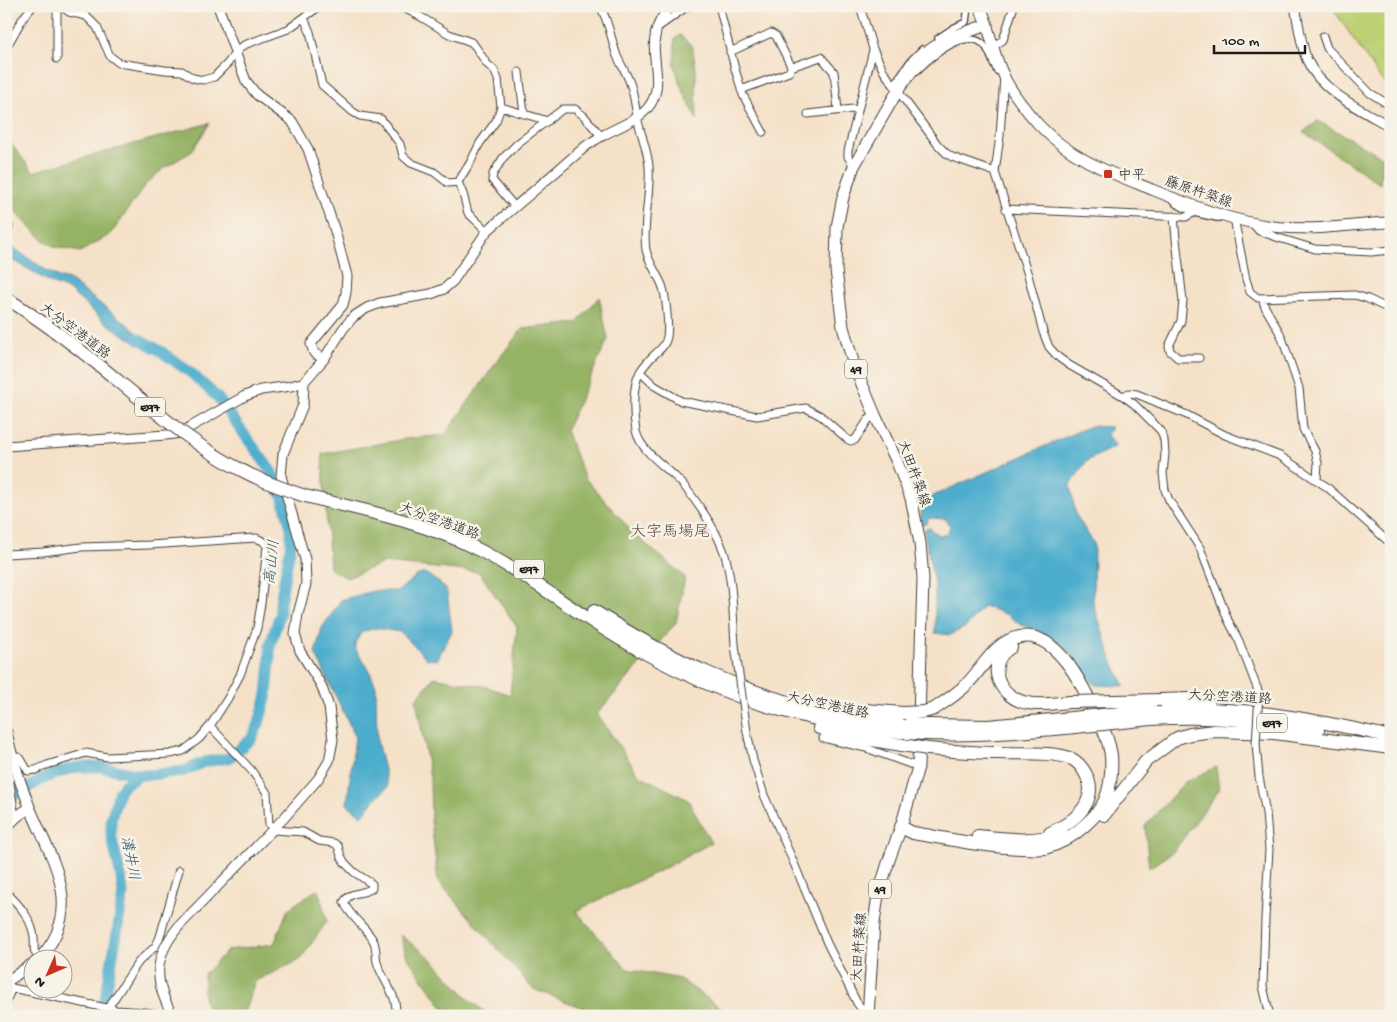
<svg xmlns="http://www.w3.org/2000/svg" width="1397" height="1022" font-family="'Gochi Hand','Klee One',sans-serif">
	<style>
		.green { fill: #bcd073; stroke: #6c7648 }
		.forest { fill: #95b265; stroke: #586740 }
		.water { fill: #4eadcd; stroke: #356474 }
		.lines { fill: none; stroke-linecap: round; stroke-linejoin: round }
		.river { stroke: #4eadcd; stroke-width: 11 }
		.pedestrian-casing { stroke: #3d3a36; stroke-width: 8 }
		.minor-casing { stroke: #3d3a36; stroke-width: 9 }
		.tertiary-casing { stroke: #3d3a36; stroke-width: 11 }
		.secondary-casing { stroke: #3d3a36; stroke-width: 12 }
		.primary-casing { stroke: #3d3a36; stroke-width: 13 }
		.motorway-casing { stroke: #3d3a36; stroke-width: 14 }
		.pedestrian { stroke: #fff; stroke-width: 5.5 }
		.minor { stroke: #fff; stroke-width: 7 }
		.tertiary { stroke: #fff; stroke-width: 9 }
		.secondary { stroke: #fff; stroke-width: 10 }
		.primary { stroke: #fff; stroke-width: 11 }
		.motorway { stroke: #fff; stroke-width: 12 }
		.minor-bridge-casing { stroke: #3d3a36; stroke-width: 9; stroke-linecap: butt }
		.motorway-bridge-casing { stroke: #3d3a36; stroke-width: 14; stroke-linecap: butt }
		.minor-bridge { stroke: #fff; stroke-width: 7 }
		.motorway-bridge { stroke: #fff; stroke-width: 12 }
		.poi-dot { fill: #c8321e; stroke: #f7f3e8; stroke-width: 2 }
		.labels { text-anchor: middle; stroke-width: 5; stroke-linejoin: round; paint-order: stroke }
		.shield { fill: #f7f3e8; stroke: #5e5c59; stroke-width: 1 }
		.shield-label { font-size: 12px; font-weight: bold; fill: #1c1c1c }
		.poi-label { font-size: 14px; fill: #1c1c1c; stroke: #f7f3e8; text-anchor: start }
		.street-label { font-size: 14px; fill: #1c1c1c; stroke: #f7f3e8 }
		.water-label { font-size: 15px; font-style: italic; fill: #305663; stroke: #f7f3e8 }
		.quarter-label { font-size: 16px; fill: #614544; stroke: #f7f3e8 }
	</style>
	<rect width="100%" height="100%" fill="#f7f3e8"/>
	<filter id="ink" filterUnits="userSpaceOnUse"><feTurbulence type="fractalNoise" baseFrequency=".02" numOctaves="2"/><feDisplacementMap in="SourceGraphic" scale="10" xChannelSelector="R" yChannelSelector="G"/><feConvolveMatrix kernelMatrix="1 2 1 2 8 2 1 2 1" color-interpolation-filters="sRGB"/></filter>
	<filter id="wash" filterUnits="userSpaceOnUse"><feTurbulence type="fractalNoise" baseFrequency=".0096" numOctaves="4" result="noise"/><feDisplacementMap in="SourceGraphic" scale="20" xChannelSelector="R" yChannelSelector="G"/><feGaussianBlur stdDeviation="1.12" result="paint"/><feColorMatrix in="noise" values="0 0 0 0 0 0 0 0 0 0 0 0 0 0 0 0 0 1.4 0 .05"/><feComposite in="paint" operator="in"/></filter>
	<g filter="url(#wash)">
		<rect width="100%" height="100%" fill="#f5e1c8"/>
		<path class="green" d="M1331,6H1391V94Z"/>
		<path class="forest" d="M680,35L692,46L696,70L697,120L680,84L674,63L675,39Z
			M1318,121L1383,157L1380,184L1303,132Z
			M210,123L191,152L164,168L146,184L111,234L80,252L55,247L42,239L6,202V137L33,172Z
			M599,297L608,339L566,430L584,477L634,534L685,577L676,623L597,714L639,775L688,800L711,843L665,868L576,911L627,969L680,979L732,1016H604L533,989L438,881L431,821L430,778L416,699L434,677L487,687L510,695L517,627L479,572L383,563L347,578L330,569L322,454L405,439L445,435L495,364L522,329L577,323Z
			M1216,767L1219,790L1174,851L1149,868L1145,826L1185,782Z
			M318,889L327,921L300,960L255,981L243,1016H211L204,1000V974L228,950L274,944L288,909Z
			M400,935L431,958L471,1001L490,1016H449L407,957Z"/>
		<path class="water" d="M6,245H9L46,270L61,278L69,280L131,327L155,348L127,337L106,323L69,290L51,283L20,264L6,258Z
			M1090,426L1111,427L1107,435L1116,446L1087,461L1070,485L1076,515L1094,544L1093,603L1114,665L1125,686L1095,685L1063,645L1039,631L1019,624L1008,615L984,606L966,627L950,635L935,633V588L924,530L926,528H930C937,535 947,540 950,526L946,519L929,518L926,524L922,525L921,518L922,505L935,495Z
			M425,573L441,584L447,592L452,631L437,660L427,659L400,632L376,628L362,632L355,643L356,650L369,670L376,686L377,741L388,787L376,798L362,816L347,804L355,736L315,653L322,628L341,600L373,591H398L416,576Z"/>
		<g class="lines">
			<path class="river" d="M6,801L18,793L47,777L66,770L79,767H102L140,775H150L184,771L204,762L229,758L252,738L259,723L267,695L270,661V645L280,614V602L291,543V528L283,498L271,471L217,397L191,373L159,350L137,338
				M101,1016L105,999L117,933L123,893L121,877L111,835V819L119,792L124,785L140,775"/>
		</g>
	</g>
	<g filter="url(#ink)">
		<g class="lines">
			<defs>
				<path id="pedestrian" d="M938,38L953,28L966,22L968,6
					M917,71C930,58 967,25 985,46C990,53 993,64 997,71
					M894,84L911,60L922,49
					M1176,204L1194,213L1217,218H1219"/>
				<path id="minor" d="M61,6L69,12L86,16L97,27L110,56L119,63L165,70L182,71L193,78L203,80L214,77L228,63L235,53L244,45L288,29L320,6
					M600,6C609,22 611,39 617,56C621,65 627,74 630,83C634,94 635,105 637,116C640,133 648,150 649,167C651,194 642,226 646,250C649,263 657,273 662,285C666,295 669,326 667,337C665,348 656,352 649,360C646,364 642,368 640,372C632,386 633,415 636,431C642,455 670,468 685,487C699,505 718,533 725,555C733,583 733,616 735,645
					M719,6L735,69L743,95L763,132
					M860,6L873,49L884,72L938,145L946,153L952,157L995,172
					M304,18L310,32L322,85L353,112L360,116L381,119L400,144L403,156L411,163L434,172L448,183L458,182L470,163L480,143L496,121L501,107L498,79L494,70L487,64L475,46L471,42L449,34L421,17L400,6
					M657,28L685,8L690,6
					M1323,36L1327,48L1370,93L1391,106
					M994,46L1003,40L1014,6
					M6,48L23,18L33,6
					M730,52L771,33L776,36L790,64L794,66L821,57L834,72L838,110
					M57,59V6
					M519,72L524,114
					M1004,76L1000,136L995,172L1028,275L1043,332L1049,347L1058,357L1069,365L1123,396L1134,404L1161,431L1164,440L1165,454L1163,473L1165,490L1169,500L1200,548L1228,620L1239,641L1259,693
					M741,90L789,72L792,65
					M501,107L548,121
					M808,114L853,109L858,111
					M854,166L848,157V151L873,50
					M458,182L463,194L468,213L487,231
					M515,207L492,180L493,174L503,158L518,143L563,109H575L584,116L601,136
					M1006,209L1186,217L1201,209
					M1174,216L1176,239L1183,301L1181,321L1169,346L1170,351L1178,358H1199
					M1234,218L1246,279L1250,292L1258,298L1355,295L1368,299L1391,310
					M6,221L9,226L6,240
					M1252,223L1259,231L1279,238L1315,249L1371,252L1391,250
					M1262,298L1265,307L1281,335L1299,388L1303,429L1315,451L1318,463L1317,479
					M640,372L655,386L681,401L757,416L806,408L821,416L847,439L851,441L855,440L868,420L875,415
					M1123,396L1129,393L1137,394L1187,415L1225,435L1280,456L1327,487L1391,544
					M6,554L43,552L81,547L149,545L256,538L263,541L267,546L261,604L257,628L248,653L240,675L228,698L210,726L199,739L183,751L170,754L107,757L86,753L47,765L36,770L28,771L21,759L18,757L10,760
					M210,726L251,770L261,784L267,793L269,824L274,830L303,832L319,841L334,843L338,846L341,856L345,863L354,872L372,884V888C364,895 351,890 344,902C350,918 367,927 374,942C377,950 375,958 378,965C383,981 400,998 395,1016
					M747,732L753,760L764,795L793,861L827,943L857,1003L867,1016
					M823,738L866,748L918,767
					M1256,744L1259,777L1266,813L1269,849L1265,919L1263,986L1270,1016
					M6,892C18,904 29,915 33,932C37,945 30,948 39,959
					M12,988L116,1010L144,1012L167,1016
					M6,1001L12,988L10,986
					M105,1016L108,1008L137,964C142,957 151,952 156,945C158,942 160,937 161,933L179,870"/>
				<path id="tertiary" d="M218,6L246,81L257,95L292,121L308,149L335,231L347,276L346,293L343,305L311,344L314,353L324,359
					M1295,6C1298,21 1301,46 1307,60C1321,92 1362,110 1391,127
					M6,446L166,435L180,433L245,396L261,390L291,386L304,382L324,359L343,329L353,317L367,308L380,303L431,294L444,289L453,281L487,231L586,146C591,143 596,139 602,136C617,127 640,120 650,105C664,85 651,58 655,37C656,25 663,15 670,6
					M6,763L14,818
					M173,1016C153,981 153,957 179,926L284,818L318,779L329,761L333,740L329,707L321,685L300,651L295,634L298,614L306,584L305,559L281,476L283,454L303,405L304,382"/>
				<path id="secondary" d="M987,25C992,42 996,60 1004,76C1010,90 1028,113 1039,125C1071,159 1111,173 1153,190C1193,206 1234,222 1277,227C1315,231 1353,225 1391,222
					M6,731C12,758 20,783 30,808C52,861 87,909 38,960
					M6,829C13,819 19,814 30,808
					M6,982L32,964"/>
				<path id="primary" d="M919,720L923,578L920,543L911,498L897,462L875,415L854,365L843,327L836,270L837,227L843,197L854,166L898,90L924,54L946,39L987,25L980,6
					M868,1016L874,923L878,895L890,857L901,827L918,767L919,739"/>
				<path id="motorway" d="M305,496C360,510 420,521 471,546C525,572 571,610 622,640C680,674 742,702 807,717C841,725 874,729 908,733
					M594,611C671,660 747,696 837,714C861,719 885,721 909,724
					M1011,647C983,664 1000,699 1028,703C1041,706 1057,703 1070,702
					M1161,700L1188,699L1208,702
					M865,710L903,713
					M1151,710C1236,704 1309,718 1391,737
					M1151,719C1207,715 1263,720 1318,730
					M926,725L988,726L1072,718
					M819,728L854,737L902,745
					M925,734C975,736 1025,732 1075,727
					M928,749C952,751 976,753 1000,753C1019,754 1055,751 1072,759C1082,764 1090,779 1090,790C1089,811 1067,825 1050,833
					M1104,815L1146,761L1177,738L1190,734L1214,731L1274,733L1391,748
					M901,827L913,833C949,839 985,847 1022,848C1029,848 1038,849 1045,848C1059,844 1073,836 1084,826C1092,819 1101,810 1105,800C1111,787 1112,768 1111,755C1109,740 1102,725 1095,712C1083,686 1056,630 1020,637C995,641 983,668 967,684C957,694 946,701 934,709
					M978,836C1006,839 1035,843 1062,833"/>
			</defs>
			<use href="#pedestrian" class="pedestrian-casing"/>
			<use href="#minor" class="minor-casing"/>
			<use href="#tertiary" class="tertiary-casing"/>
			<use href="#secondary" class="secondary-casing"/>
			<use href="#primary" class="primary-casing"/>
			<use href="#motorway" class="motorway-casing"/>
			<use href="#pedestrian" class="pedestrian"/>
			<use href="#minor" class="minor"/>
			<use href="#tertiary" class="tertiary"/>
			<use href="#secondary" class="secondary"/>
			<use href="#primary" class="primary"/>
			<use href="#motorway" class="motorway"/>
			<defs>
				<path id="minor-bridge" d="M735,645L747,732
					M1256,744L1259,693"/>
				<path id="motorway-bridge" d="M6,298C47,324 85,353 122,384C161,416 199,449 245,472C264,482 284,489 305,496
					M1070,702L1161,700
					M903,713L924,712L934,709
					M1072,718L1151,710
					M909,724L926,725
					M1075,727L1151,719
					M908,733L925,734
					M902,745L928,749"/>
			</defs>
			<use href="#minor-bridge" class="minor-bridge-casing"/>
			<use href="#motorway-bridge" class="motorway-bridge-casing"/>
			<use href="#minor-bridge" class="minor-bridge"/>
			<use href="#motorway-bridge" class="motorway-bridge"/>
		</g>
	</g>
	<rect class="poi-dot" x="1103" y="169" width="10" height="10" rx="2.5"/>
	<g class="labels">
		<g class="shield">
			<rect x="845" y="359.5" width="22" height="19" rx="4"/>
			<rect x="135" y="397.5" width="30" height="19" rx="4"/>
			<rect x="514" y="559.5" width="30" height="19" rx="4"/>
			<rect x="1257" y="713.5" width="30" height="19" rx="4"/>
			<rect x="869" y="879.5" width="22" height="19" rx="4"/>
		</g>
		<g class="shield-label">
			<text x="856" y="373">49</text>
			<text x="150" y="411">E97</text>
			<text x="529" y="573">E97</text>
			<text x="1272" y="727">E97</text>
			<text x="880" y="893">49</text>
		</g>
		<g class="poi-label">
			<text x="1118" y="179">中平</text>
		</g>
		<g class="street-label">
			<text transform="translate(1199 191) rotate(19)" y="5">藤原杵築線</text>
			<text transform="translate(76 330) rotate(37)" y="5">大分空港道路</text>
			<text transform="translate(915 473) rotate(70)" y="5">大田杵築線</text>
			<text transform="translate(440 520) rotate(20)" y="5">大分空港道路</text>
			<text transform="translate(1230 696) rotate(3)" y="5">大分空港道路</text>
			<text transform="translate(828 704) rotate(12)" y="5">大分空港道路</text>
			<text transform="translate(858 947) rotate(-86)" y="5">大田杵築線</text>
		</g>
		<g class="water-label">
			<text transform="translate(271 562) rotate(-84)" y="5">高山川</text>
			<text transform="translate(131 858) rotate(79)" y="5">溝井川</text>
		</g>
		<g class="quarter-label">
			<text x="670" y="536">大字馬場尾</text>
		</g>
	</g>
	<rect width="1397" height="1022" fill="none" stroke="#f7f3e8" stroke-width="25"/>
	<g transform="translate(48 974) rotate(225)"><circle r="24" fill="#f7f3e8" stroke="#9f9d96"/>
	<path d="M0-4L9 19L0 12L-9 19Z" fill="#c8321e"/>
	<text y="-8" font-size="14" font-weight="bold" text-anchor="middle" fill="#1c1c1c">N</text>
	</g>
	<path d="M1214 45v8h91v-8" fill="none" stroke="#1c1c1c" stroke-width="2.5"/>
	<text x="1222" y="45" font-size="15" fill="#1c1c1c" stroke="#f7f3e8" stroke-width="4" paint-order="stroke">100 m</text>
</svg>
